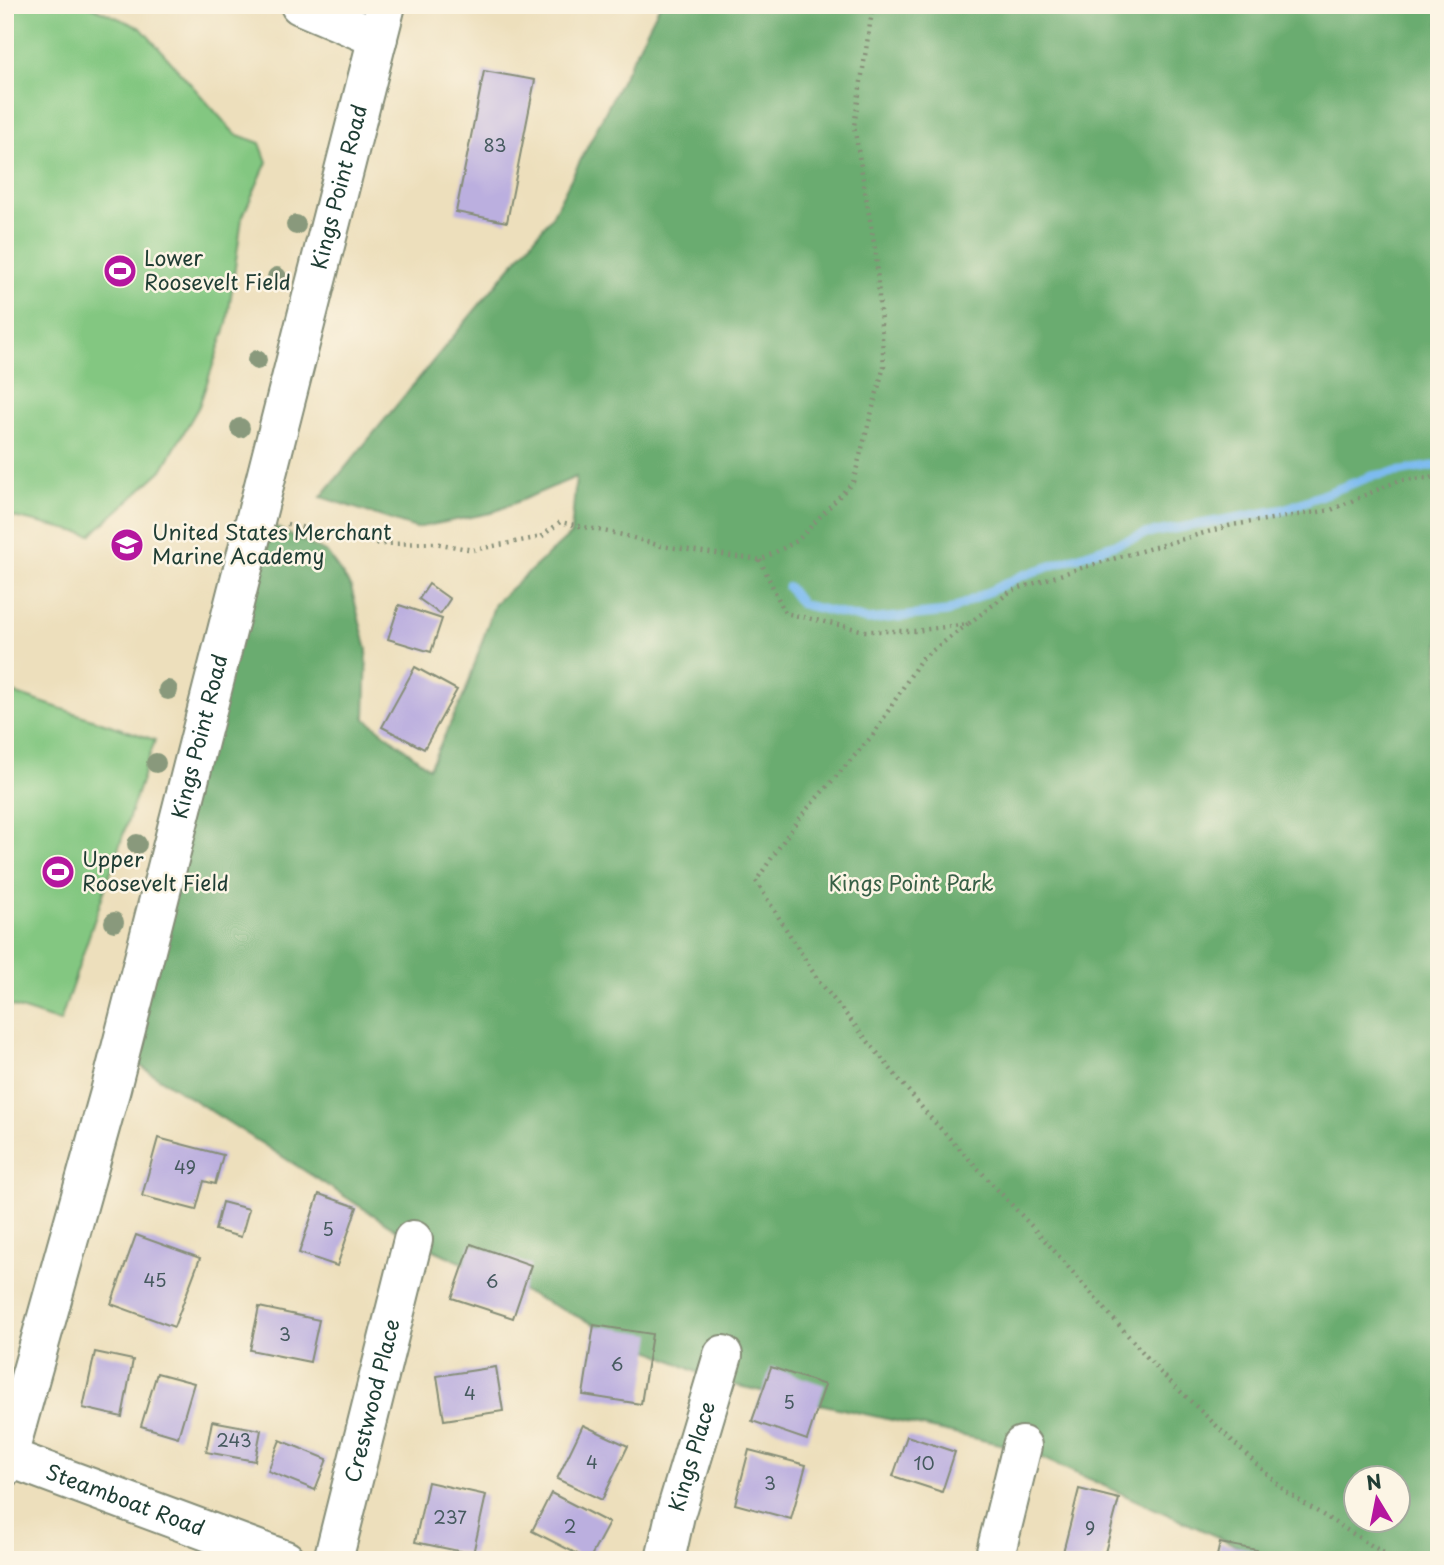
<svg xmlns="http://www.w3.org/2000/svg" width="1444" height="1565" font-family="'Playpen Sans',sans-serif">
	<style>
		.green { fill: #83c781; stroke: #51825a; stroke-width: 2 }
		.forest { fill: #6aac6f; stroke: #447452; stroke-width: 2; fill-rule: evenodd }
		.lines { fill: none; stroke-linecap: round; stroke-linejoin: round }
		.stream { stroke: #7dbbf0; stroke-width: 9 }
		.building { fill: #bbafdf }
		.minor-casing { stroke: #868e78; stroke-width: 42 }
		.major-casing { stroke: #868e78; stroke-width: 42 }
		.path { stroke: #868e78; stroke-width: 4.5; stroke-dasharray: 2 5; stroke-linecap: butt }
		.minor { stroke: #fff; stroke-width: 38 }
		.major { stroke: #fff; stroke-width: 38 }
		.tree { fill: #89997c }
		.labels { text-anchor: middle; stroke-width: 5; stroke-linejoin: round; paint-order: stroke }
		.number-label { font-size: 18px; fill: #465a5f }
		.street-label { font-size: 21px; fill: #1f3d34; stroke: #fcf5e5 }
		.poi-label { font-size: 21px; fill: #1f3d34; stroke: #fcf5e5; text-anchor: start }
		.park-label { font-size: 21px; fill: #386047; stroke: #fcf5e5 }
	</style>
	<rect width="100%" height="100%" fill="#fcf5e5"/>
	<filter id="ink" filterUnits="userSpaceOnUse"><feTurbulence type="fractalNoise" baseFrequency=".0143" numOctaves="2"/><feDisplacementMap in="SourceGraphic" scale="14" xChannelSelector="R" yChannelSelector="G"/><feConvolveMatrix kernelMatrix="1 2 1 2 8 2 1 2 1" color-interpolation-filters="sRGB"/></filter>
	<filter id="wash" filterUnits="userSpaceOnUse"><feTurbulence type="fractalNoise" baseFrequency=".00686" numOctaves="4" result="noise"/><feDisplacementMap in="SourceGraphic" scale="28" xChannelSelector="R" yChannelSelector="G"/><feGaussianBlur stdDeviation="1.57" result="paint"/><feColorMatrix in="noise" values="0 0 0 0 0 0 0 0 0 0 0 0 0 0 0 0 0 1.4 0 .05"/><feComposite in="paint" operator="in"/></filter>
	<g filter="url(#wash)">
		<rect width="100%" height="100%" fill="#eddfbc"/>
		<path class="green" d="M5,5H88L141,28L235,134L260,143L267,162L242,218L227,324L199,406L162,470L91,535L5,515Z
			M5,690L155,740L60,1022L5,1004Z"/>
		<path class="forest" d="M660,5H1439V1560H1269L1022,1449L716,1381L413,1240L120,1053L255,517L327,553L351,587L367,650L365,718L429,768L465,693L495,603L571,534L576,477L491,513L416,528L321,497L551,218ZM1356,1478H1398V1520H1356Z"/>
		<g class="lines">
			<path class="stream" d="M788,587L801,604L867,620L947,612L1021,576L1145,534L1285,509L1372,476L1439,465"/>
		</g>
		<g id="blocks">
			<path class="building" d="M484,71L535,80L507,222L456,212Z
				M429,584L450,599L440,614L419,599Z
				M399,605L442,619L431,652L388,639Z
				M415,667L457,690L424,749L382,727Z
				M158,1138L223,1155L215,1184L204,1181L196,1210L142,1196Z
				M319,1194L357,1207L337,1266L299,1253Z
				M222,1202L249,1209L241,1237L215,1230Z
				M136,1235L200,1258L174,1327L111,1304Z
				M471,1244L531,1265L513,1318L452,1298Z
				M259,1307L319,1320L310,1362L250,1350Z
				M594,1325L652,1334L641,1404L583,1395Z
				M95,1352L133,1360L122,1417L83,1408Z
				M496,1367L503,1411L444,1420L437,1376Z
				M771,1367L825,1385L807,1440L752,1421Z
				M157,1373L194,1383L178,1437L141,1426Z
				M212,1421L261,1430L255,1461L206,1452Z
				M583,1425L628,1446L602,1500L557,1479Z
				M907,1436L955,1452L942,1492L893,1476Z
				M280,1440L327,1459L315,1490L268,1471Z
				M749,1450L806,1465L791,1519L735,1504Z
				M428,1482L486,1495L473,1554L415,1542Z
				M1079,1489L1119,1499L1103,1560H1061Z
				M551,1493L609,1523L589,1560L532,1531Z
				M1220,1543L1257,1550L1255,1560H1216Z"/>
		</g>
	</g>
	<g filter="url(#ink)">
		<use href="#blocks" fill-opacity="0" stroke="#868e78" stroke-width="2"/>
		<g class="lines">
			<defs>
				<g id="minor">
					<path d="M300,5L378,38"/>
					<path id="s1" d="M5,1456L285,1560"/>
					<path id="s2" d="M333,1560L413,1240"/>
					<path id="s3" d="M665,1560L675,1515L723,1355"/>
					<path d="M994,1560L1022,1446"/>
				</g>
				<g id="major">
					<path id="s4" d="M5,1467L110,1092L386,5"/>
				</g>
			</defs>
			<use href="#minor" class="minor-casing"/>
			<use href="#major" class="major-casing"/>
			<path class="path" d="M287,524L379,544L435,543L473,550L541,537L560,522L623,535L661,546L760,560L797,541L853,482L884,366L876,255L854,126L873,5
				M760,560L785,613L865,631H914L968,624L1011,591L1078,569L1232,525L1331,510L1400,480L1439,477
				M968,624L921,659L873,735L799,818L756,881L818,980L928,1115L1050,1246L1159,1371L1286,1492L1395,1560"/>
			<use href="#minor" class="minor"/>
			<use href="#major" class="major"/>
		</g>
		<g class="tree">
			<circle cx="296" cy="225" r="10"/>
			<circle cx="277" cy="277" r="10"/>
			<circle cx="257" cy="360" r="10"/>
			<circle cx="240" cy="428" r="10"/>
			<circle cx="168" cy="690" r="10"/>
			<circle cx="156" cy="763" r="10"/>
			<circle cx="137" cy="844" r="10"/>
			<circle cx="114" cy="922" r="10"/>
		</g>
	</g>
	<defs>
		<symbol id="stadium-disc" viewBox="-11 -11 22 22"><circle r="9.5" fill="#b5179e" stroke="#fcf5e5"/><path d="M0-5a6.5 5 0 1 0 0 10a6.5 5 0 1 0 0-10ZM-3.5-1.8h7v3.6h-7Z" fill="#fff"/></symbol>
		<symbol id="university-disc" viewBox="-11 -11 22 22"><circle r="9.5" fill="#b5179e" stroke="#fcf5e5"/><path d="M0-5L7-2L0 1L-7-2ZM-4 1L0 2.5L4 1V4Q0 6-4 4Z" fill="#fff"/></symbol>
	</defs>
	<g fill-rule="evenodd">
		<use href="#stadium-disc" x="101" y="252" width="38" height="38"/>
		<use href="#university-disc" x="108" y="526" width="38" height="38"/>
		<use href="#stadium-disc" x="39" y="853" width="38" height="38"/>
	</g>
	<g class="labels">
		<g class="number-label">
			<text x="495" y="152">83</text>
			<text x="185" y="1174">49</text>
			<text x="328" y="1236">5</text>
			<text x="155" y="1287">45</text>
			<text x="492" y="1288">6</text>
			<text x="285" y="1341">3</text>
			<text x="617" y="1371">6</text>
			<text x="470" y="1400">4</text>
			<text x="789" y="1409">5</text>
			<text x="234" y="1447">243</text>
			<text x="592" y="1469">4</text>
			<text x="924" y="1470">10</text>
			<text x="770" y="1490">3</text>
			<text x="450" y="1524">237</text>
			<text x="570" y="1533">2</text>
			<text x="1090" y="1535">9</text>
		</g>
		<g class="street-label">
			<text dy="7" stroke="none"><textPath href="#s4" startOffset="1323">Kings Point Road</textPath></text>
			<text dy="7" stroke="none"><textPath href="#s4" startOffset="756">Kings Point Road</textPath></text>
			<text dy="7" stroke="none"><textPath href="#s2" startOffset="164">Crestwood Place</textPath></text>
			<text dy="7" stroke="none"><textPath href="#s3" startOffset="107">Kings Place</textPath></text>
			<text dy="7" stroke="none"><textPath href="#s1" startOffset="128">Steamboat Road</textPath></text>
		</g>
		<g class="poi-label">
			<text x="144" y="266">Lower<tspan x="144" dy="24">Roosevelt Field</tspan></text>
			<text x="152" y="540">United States Merchant<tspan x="152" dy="24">Marine Academy</tspan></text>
			<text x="82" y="867">Upper<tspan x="82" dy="24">Roosevelt Field</tspan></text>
		</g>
		<g class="park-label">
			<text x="911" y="891">Kings Point Park</text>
		</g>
	</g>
	<rect width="1444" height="1565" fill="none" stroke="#fcf5e5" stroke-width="28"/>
	<g transform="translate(1377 1499) rotate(350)"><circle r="33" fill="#fcf5e5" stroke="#a4ab9e" stroke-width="2"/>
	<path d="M0-5L12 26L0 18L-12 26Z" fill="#b5179e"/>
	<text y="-10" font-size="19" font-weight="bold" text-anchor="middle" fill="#1f3d34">N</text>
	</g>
</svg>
